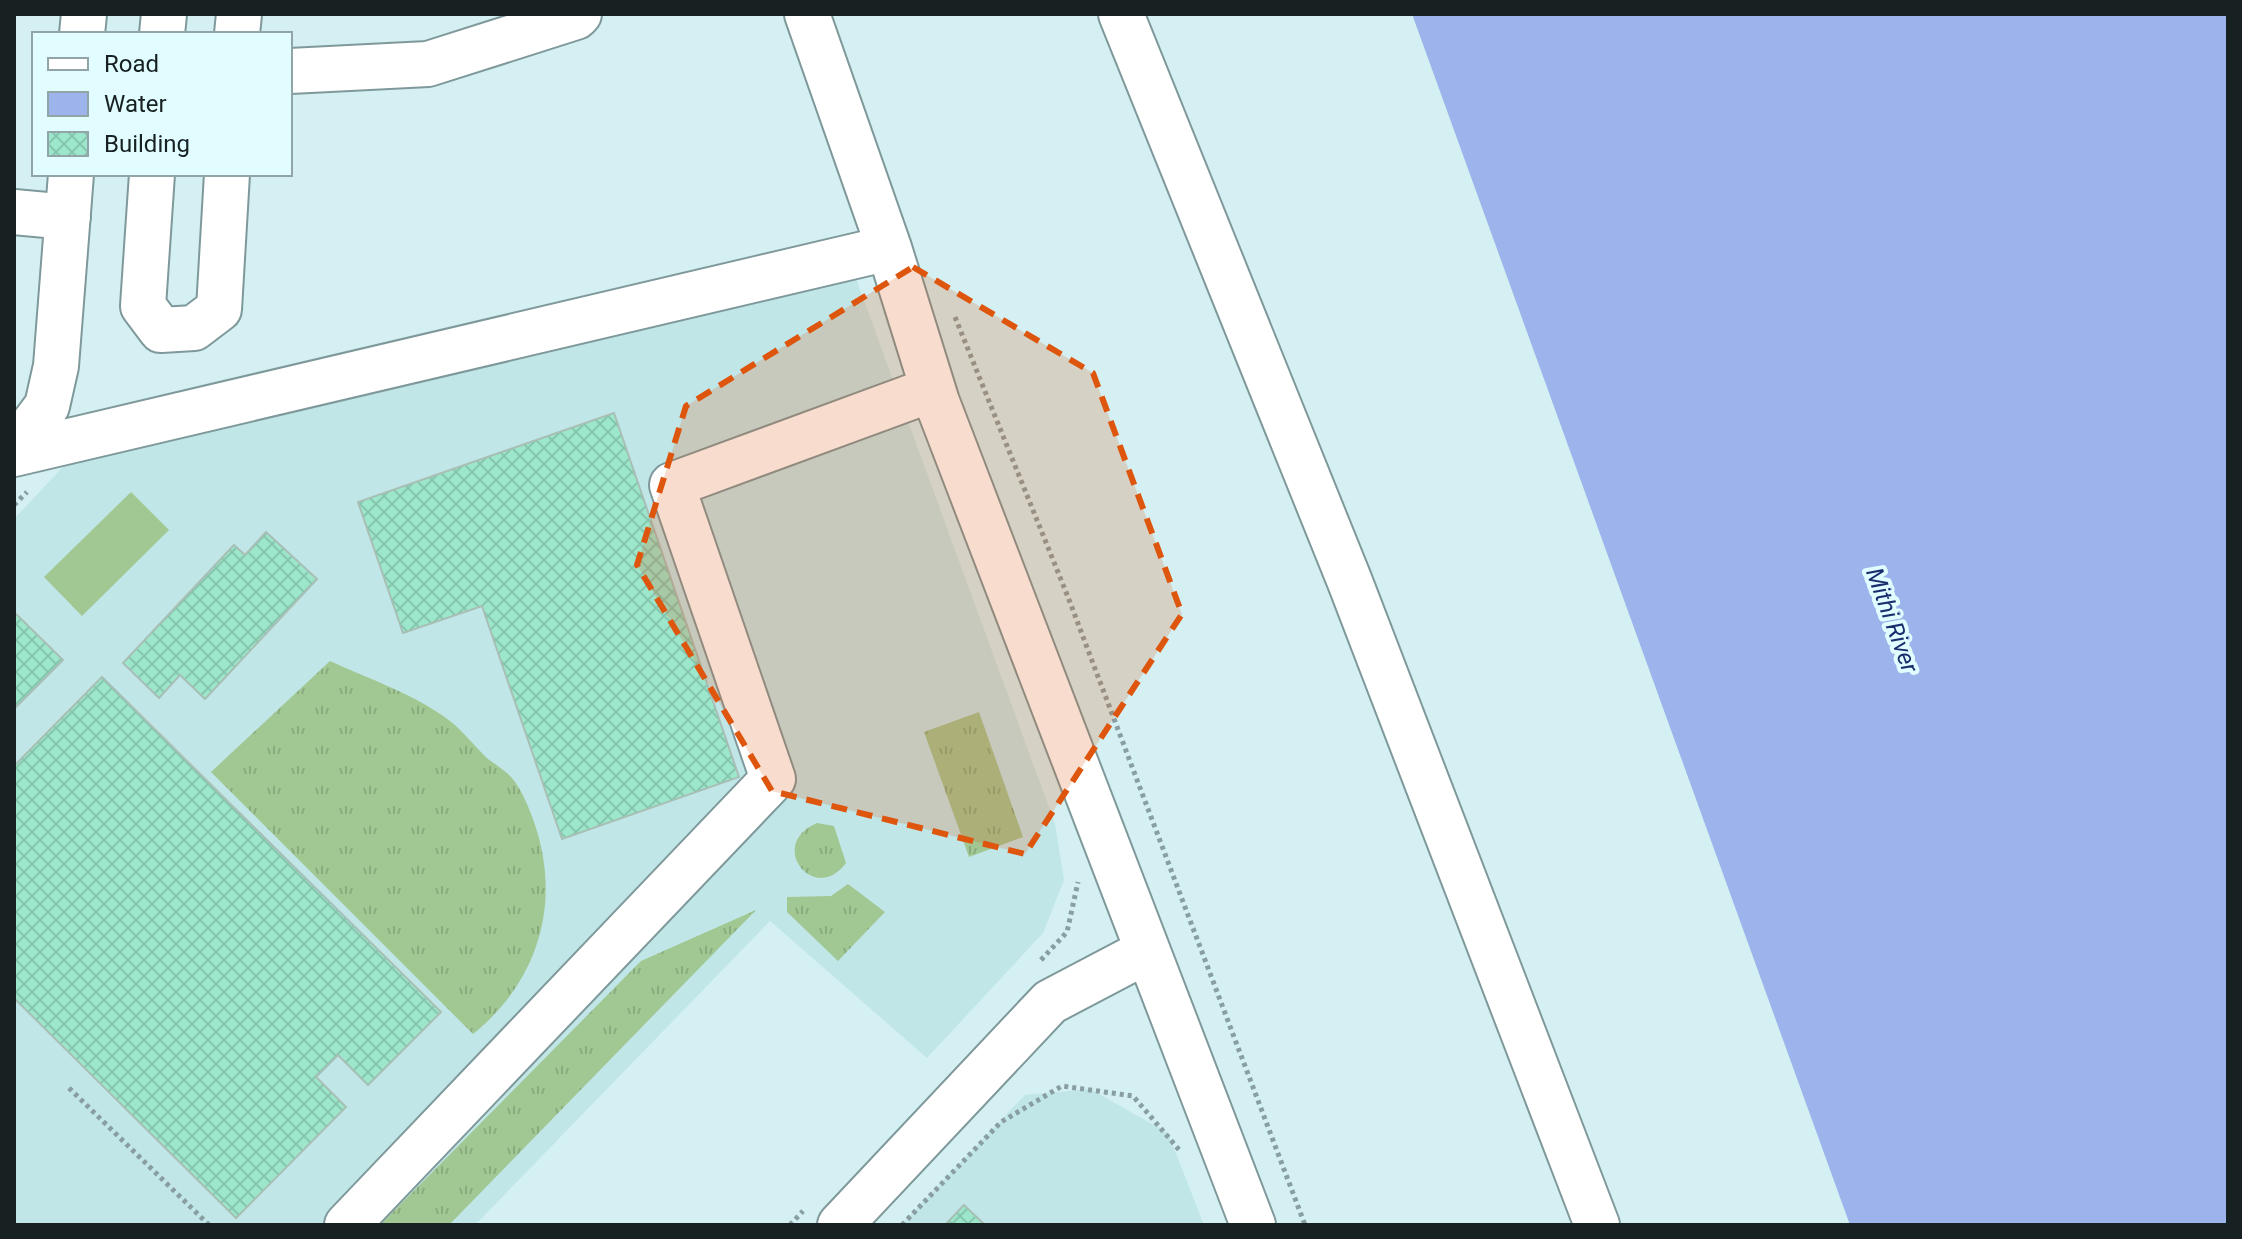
<svg xmlns="http://www.w3.org/2000/svg" width="2242" height="1239" font-family="Roboto,sans-serif">
	<style>
		.built { fill: #c1e6e8 }
		.grass { fill: url(#grass-tufts) }
		.park { fill: #a1c793 }
		.water { fill: #9cb3eb }
		.building { fill: url(#building-cross-hatch); stroke: #a7bfb5; stroke-width: 2 }
		.lines { fill: none; stroke-linecap: round; stroke-linejoin: round }
		.minor-casing { stroke: #7f999b; stroke-width: 48 }
		.path { stroke: #899ea0; stroke-width: 5; stroke-dasharray: 4 4; stroke-linecap: butt }
		.minor { stroke: #fff; stroke-width: 44 }
		.marked { fill: #de560d; fill-opacity: 0.2; stroke: #de560d; stroke-width: 6; stroke-dasharray: 16 10; stroke-linejoin: round }
		.labels { text-anchor: middle; stroke-width: 8; stroke-linejoin: round; paint-order: stroke }
		.water-label { font-size: 24px; font-style: italic; fill: #1a2e6e; stroke: #e2fdff }
	</style>
	<defs>
		<pattern id="grass-tufts" width="24" height="20" patternUnits="userSpaceOnUse" patternTransform="scale(2)"><rect width="24" height="20" fill="#a1c793"/><path d="M3 7l-1-3M5 7V3M7 7l1-3M15 17l-1-3M17 17v-4M19 17l1-3" fill="none" stroke="#8aab7e"/></pattern>
		<pattern id="building-cross-hatch" width="8" height="8" patternUnits="userSpaceOnUse" patternTransform="scale(2)"><rect width="8" height="8" fill="#9ce7cc"/><path d="M0 0l8 8M0 8l8-8" fill="none" stroke="#86c6af"/></pattern>
	</defs>
	<rect width="100%" height="100%" fill="#d4f0f2"/>
	<path class="built" d="M851,265L1055,824L1064,880L1043,933L927,1058L770,921L475,1225H14V519L75,454Z
		M1090,1089L1168,1133L1204,1225H901L1025,1095Z"/>
	<path class="grass" d="M330,661C369,679 415,694 450,721C464,732 475,747 488,759C496,765 506,771 512,778C522,790 529,808 534,822C562,902 539,981 473,1034L211,772Z
		M979,712L1023,837L969,857L924,732Z
		M817,823L834,826L846,863C814,906 766,844 817,823Z
		M848,884L885,912L838,961L787,912V897L831,896Z
		M756,910L449,1225H380L641,961Z"/>
	<path class="park" d="M131,492L169,530L82,616L44,577Z"/>
	<path class="water" d="M1412,14H2228V1225H1850Z"/>
	<path class="building" d="M614,413L739,777L562,839L482,606L403,633L358,502Z
		M266,532L317,579L205,699L180,675L159,698L123,663L234,545L245,555Z
		M14,612L63,660L14,709Z
		M102,677L441,1012L368,1085L338,1055L316,1077L346,1107L236,1218L14,998V766Z
		M964,1205L985,1225H945Z"/>
	<g class="lines">
		<defs>
			<path id="minor" d="M807,14L889,248L937,402L1253,1225
				M1121,14L1350,582L1597,1225
				M82,34L84,14
				M162,34L164,14
				M237,34L239,14
				M290,71L428,64L576,17L579,14
				M152,174L143,306L161,330L194,328L219,309L227,174
				M14,212L68,217
				M14,450L47,406L56,366L71,174
				M14,454L889,248
				M347,1225L773,779L672,485L933,389
				M840,1225L1050,1002L1147,951"/>
		</defs>
		<use href="#minor" class="minor-casing"/>
		<path class="path" d="M955,317L1068,597L1305,1225
			M14,505L27,492
			M1041,960L1067,932L1078,882
			M69,1088L209,1225
			M790,1225L803,1211
			M902,1225L1001,1122L1062,1086L1133,1096L1181,1152"/>
		<use href="#minor" class="minor"/>
	</g>
	<path class="marked" d="M913,267L1093,373L1182,614L1025,854L772,791L637,565L686,406Z"/>
	<g class="labels">
		<g class="water-label">
			<text transform="translate(1892 620) rotate(70)" y="8">Mithi River</text>
		</g>
	</g>
	<rect width="2242" height="1239" fill="none" stroke="#172122" stroke-width="32"/>
	<rect x="32" y="32" width="260" height="144" fill="#e2fdff" stroke="#91a5a7" stroke-width="2"/>
	<rect x="48" y="58" width="40" height="12" fill="#ffffff" stroke="#91a5a7" stroke-width="2"/>
	<text x="104" y="72" font-size="24" fill="#172122">Road</text>
	<rect x="48" y="92" width="40" height="24" fill="#9cb3eb" stroke="#91a5a7" stroke-width="2"/>
	<text x="104" y="112" font-size="24" fill="#172122">Water</text>
	<rect x="48" y="132" width="40" height="24" fill="url(#building-cross-hatch)" stroke="#91a5a7" stroke-width="2"/>
	<text x="104" y="152" font-size="24" fill="#172122">Building</text>
</svg>
